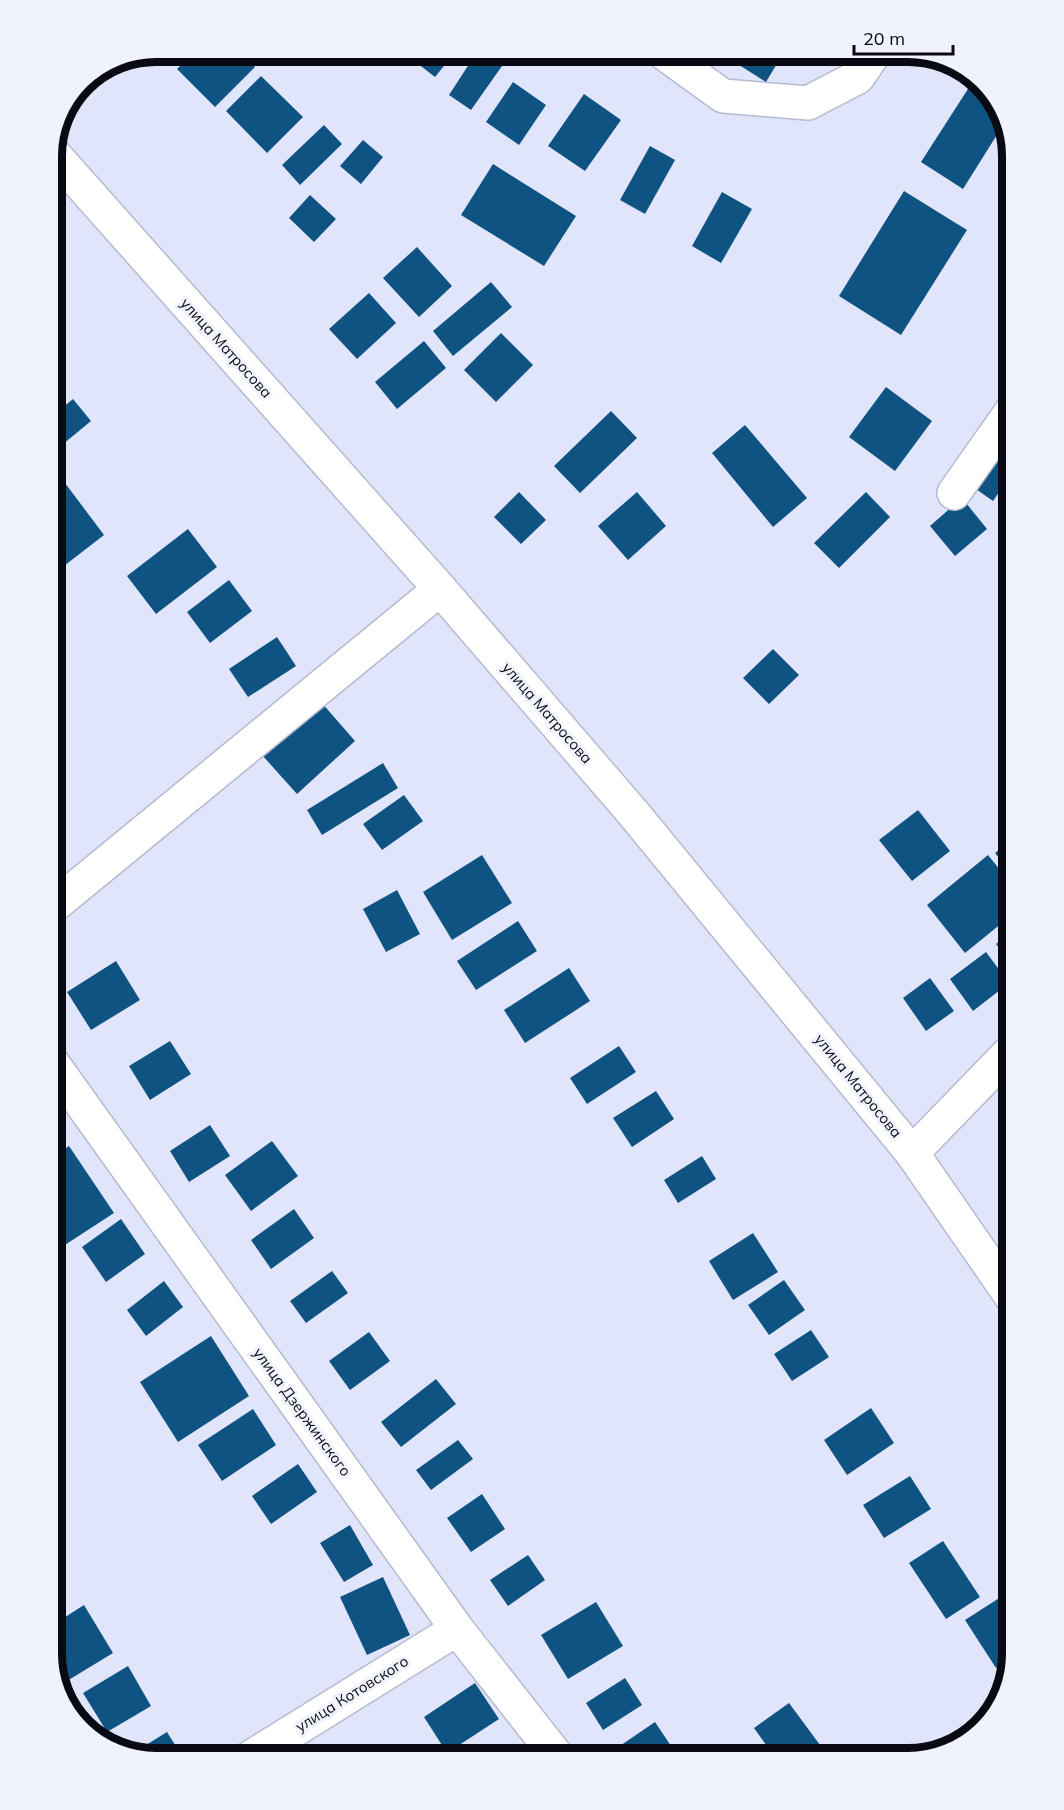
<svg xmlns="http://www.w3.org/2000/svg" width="1064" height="1810" font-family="Mulish,sans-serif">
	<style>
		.building { fill: #0f5382 }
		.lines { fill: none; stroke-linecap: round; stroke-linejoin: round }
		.minor-casing { stroke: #b5bacf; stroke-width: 36 }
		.major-casing { stroke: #b5bacf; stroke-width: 36 }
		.minor { stroke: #fff; stroke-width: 33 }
		.major { stroke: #fff; stroke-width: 33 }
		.labels { text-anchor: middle; stroke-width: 6; stroke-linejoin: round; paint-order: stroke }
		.street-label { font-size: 15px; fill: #0a0b12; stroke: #f1f3fc }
		.rim { fill: none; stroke: #0a0b12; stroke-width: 8 }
	</style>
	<rect width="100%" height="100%" fill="#e1e5fb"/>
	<path class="building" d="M784,52L766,82L720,53Z
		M475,55H486L502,66L471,110L449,95Z
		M408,56H452L435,77Z
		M188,58H246L255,67L215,107L177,69Z
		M261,76L303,117L267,153L226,111Z
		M975,78L1002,110L1005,122L963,189L921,162Z
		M513,82L546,105L519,145L486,122Z
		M584,94L621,120L585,171L548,146Z
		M324,125L342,144L300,185L282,165Z
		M363,140L383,157L361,184L340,166Z
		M650,146L675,160L645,214L620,200Z
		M493,164L576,216L544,266L461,215Z
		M904,191L967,230L901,335L839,296Z
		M722,192L752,209L721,263L692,246Z
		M310,195L336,219L314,242L289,218Z
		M417,247L452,286L419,317L383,278Z
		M491,282L512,307L453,356L433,331Z
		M369,293L396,323L357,359L329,329Z
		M501,333L533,365L496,402L464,370Z
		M424,341L446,368L397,409L375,382Z
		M51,375L63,389L51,399Z
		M886,387L932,421L895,471L849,437Z
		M73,399L91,421L51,454V417Z
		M611,411L637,438L580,493L554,466Z
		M745,425L807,498L773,527L712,453Z
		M998,450L1013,460V472L993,501L973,487Z
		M65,483L104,535L51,576V493Z
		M519,492L546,520L521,544L494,517Z
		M637,492L666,526L628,560L598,526Z
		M866,492L890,517L839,568L814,543Z
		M962,498L987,529L955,556L930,526Z
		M188,529L217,567L156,614L127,576Z
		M229,580L252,611L210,643L187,612Z
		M277,637L296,666L248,697L229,669Z
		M773,649L799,675L769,704L743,678Z
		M321,702L355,741L297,794L262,755Z
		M1013,755V771L1005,762Z
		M383,763L398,788L322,835L307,810Z
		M404,795L423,821L382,850L363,824Z
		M918,810L950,851L912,881L879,840Z
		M1013,838V875L995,853Z
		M482,855L512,903L452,940L423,892Z
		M988,855L1013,886V914L965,953L927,905Z
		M397,890L420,934L386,952L363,909Z
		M518,921L537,951L476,990L457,961Z
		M1013,931V966L996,944Z
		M986,952L1009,983L973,1011L950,979Z
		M116,961L140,1000L91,1030L67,992Z
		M569,968L590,1001L525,1043L504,1010Z
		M930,978L954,1011L926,1031L903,998Z
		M170,1041L191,1074L150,1100L129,1066Z
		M619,1046L636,1072L587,1104L570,1078Z
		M656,1091L674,1119L632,1147L613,1118Z
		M210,1125L230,1156L189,1182L170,1151Z
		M272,1141L298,1176L251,1211L225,1175Z
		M69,1146L114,1213L51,1254V1224L55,1222L51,1216V1158Z
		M702,1156L716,1179L678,1203L664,1180Z
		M294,1209L314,1238L271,1269L251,1240Z
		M121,1219L145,1254L106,1282L82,1247Z
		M753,1233L778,1272L733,1300L709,1261Z
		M332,1271L348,1293L306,1323L290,1301Z
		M784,1280L805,1310L769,1335L748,1305Z
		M164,1281L183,1307L146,1336L127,1310Z
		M811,1330L829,1357L792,1381L774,1354Z
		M369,1332L390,1361L350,1390L329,1361Z
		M211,1336L249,1396L178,1442L140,1382Z
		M436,1379L456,1404L401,1447L381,1422Z
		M871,1408L894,1443L847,1475L824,1440Z
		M253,1409L276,1445L222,1481L198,1445Z
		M458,1440L473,1459L431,1490L416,1470Z
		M298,1464L317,1492L271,1524L252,1496Z
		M910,1476L931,1509L884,1538L863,1505Z
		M482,1494L505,1529L471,1552L447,1518Z
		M350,1525L373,1565L344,1582L320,1543Z
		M943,1541L980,1597L946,1619L909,1563Z
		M528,1555L545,1580L508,1606L490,1580Z
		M383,1577L410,1635L367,1655L340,1597Z
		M1004,1595L1013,1609V1655L1012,1657L996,1668L965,1620Z
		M596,1602L623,1646L568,1679L541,1635Z
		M84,1605L113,1653L62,1684L55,1673L51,1654V1626Z
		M128,1666L151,1706L107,1732L83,1693Z
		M625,1678L642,1705L603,1730L586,1703Z
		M475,1683L499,1719L447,1753L424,1717Z
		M789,1703L823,1749L809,1759H776L754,1728Z
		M655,1722L673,1749L659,1759H607L605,1756Z
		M167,1732L184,1759H149L133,1753Z
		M521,1745L531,1759H501Z"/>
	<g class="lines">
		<defs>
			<path id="minor" d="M665,54L723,96L808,103L858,77L875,52
				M954,493L1013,409
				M51,908L440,589
				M51,1061L457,1629L559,1759
				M912,1153L1013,1049
				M248,1759L457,1629"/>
			<path id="major" d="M51,151L440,589L634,814L912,1153L1013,1299"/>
		</defs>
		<use href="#minor" class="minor-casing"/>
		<use href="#major" class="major-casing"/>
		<use href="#minor" class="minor"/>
		<use href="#major" class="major"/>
	</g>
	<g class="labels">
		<g class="street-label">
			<text transform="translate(226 348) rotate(48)" y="5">улица Матросова</text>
			<text transform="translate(547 713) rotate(49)" y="5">улица Матросова</text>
			<text transform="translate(858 1086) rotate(51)" y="5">улица Матросова</text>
			<text transform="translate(302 1412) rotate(54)" y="5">улица Дзержинского</text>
			<text transform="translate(352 1694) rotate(-32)" y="5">улица Котовского</text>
		</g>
	</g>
	<path d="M0 0H1064V1810H0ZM156 62H908A94 94 0 0 1 1002 156V1654A94 94 0 0 1 908 1748H156A94 94 0 0 1 62 1654V156A94 94 0 0 1 156 62Z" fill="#f1f3fc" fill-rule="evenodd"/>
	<path class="rim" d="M156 62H908A94 94 0 0 1 1002 156V1654A94 94 0 0 1 908 1748H156A94 94 0 0 1 62 1654V156A94 94 0 0 1 156 62Z"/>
	<path d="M854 45v9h99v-9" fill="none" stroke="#0a0b12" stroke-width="3"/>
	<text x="863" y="45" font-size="18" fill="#0a0b12" stroke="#f1f3fc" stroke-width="4.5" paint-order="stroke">20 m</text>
</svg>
